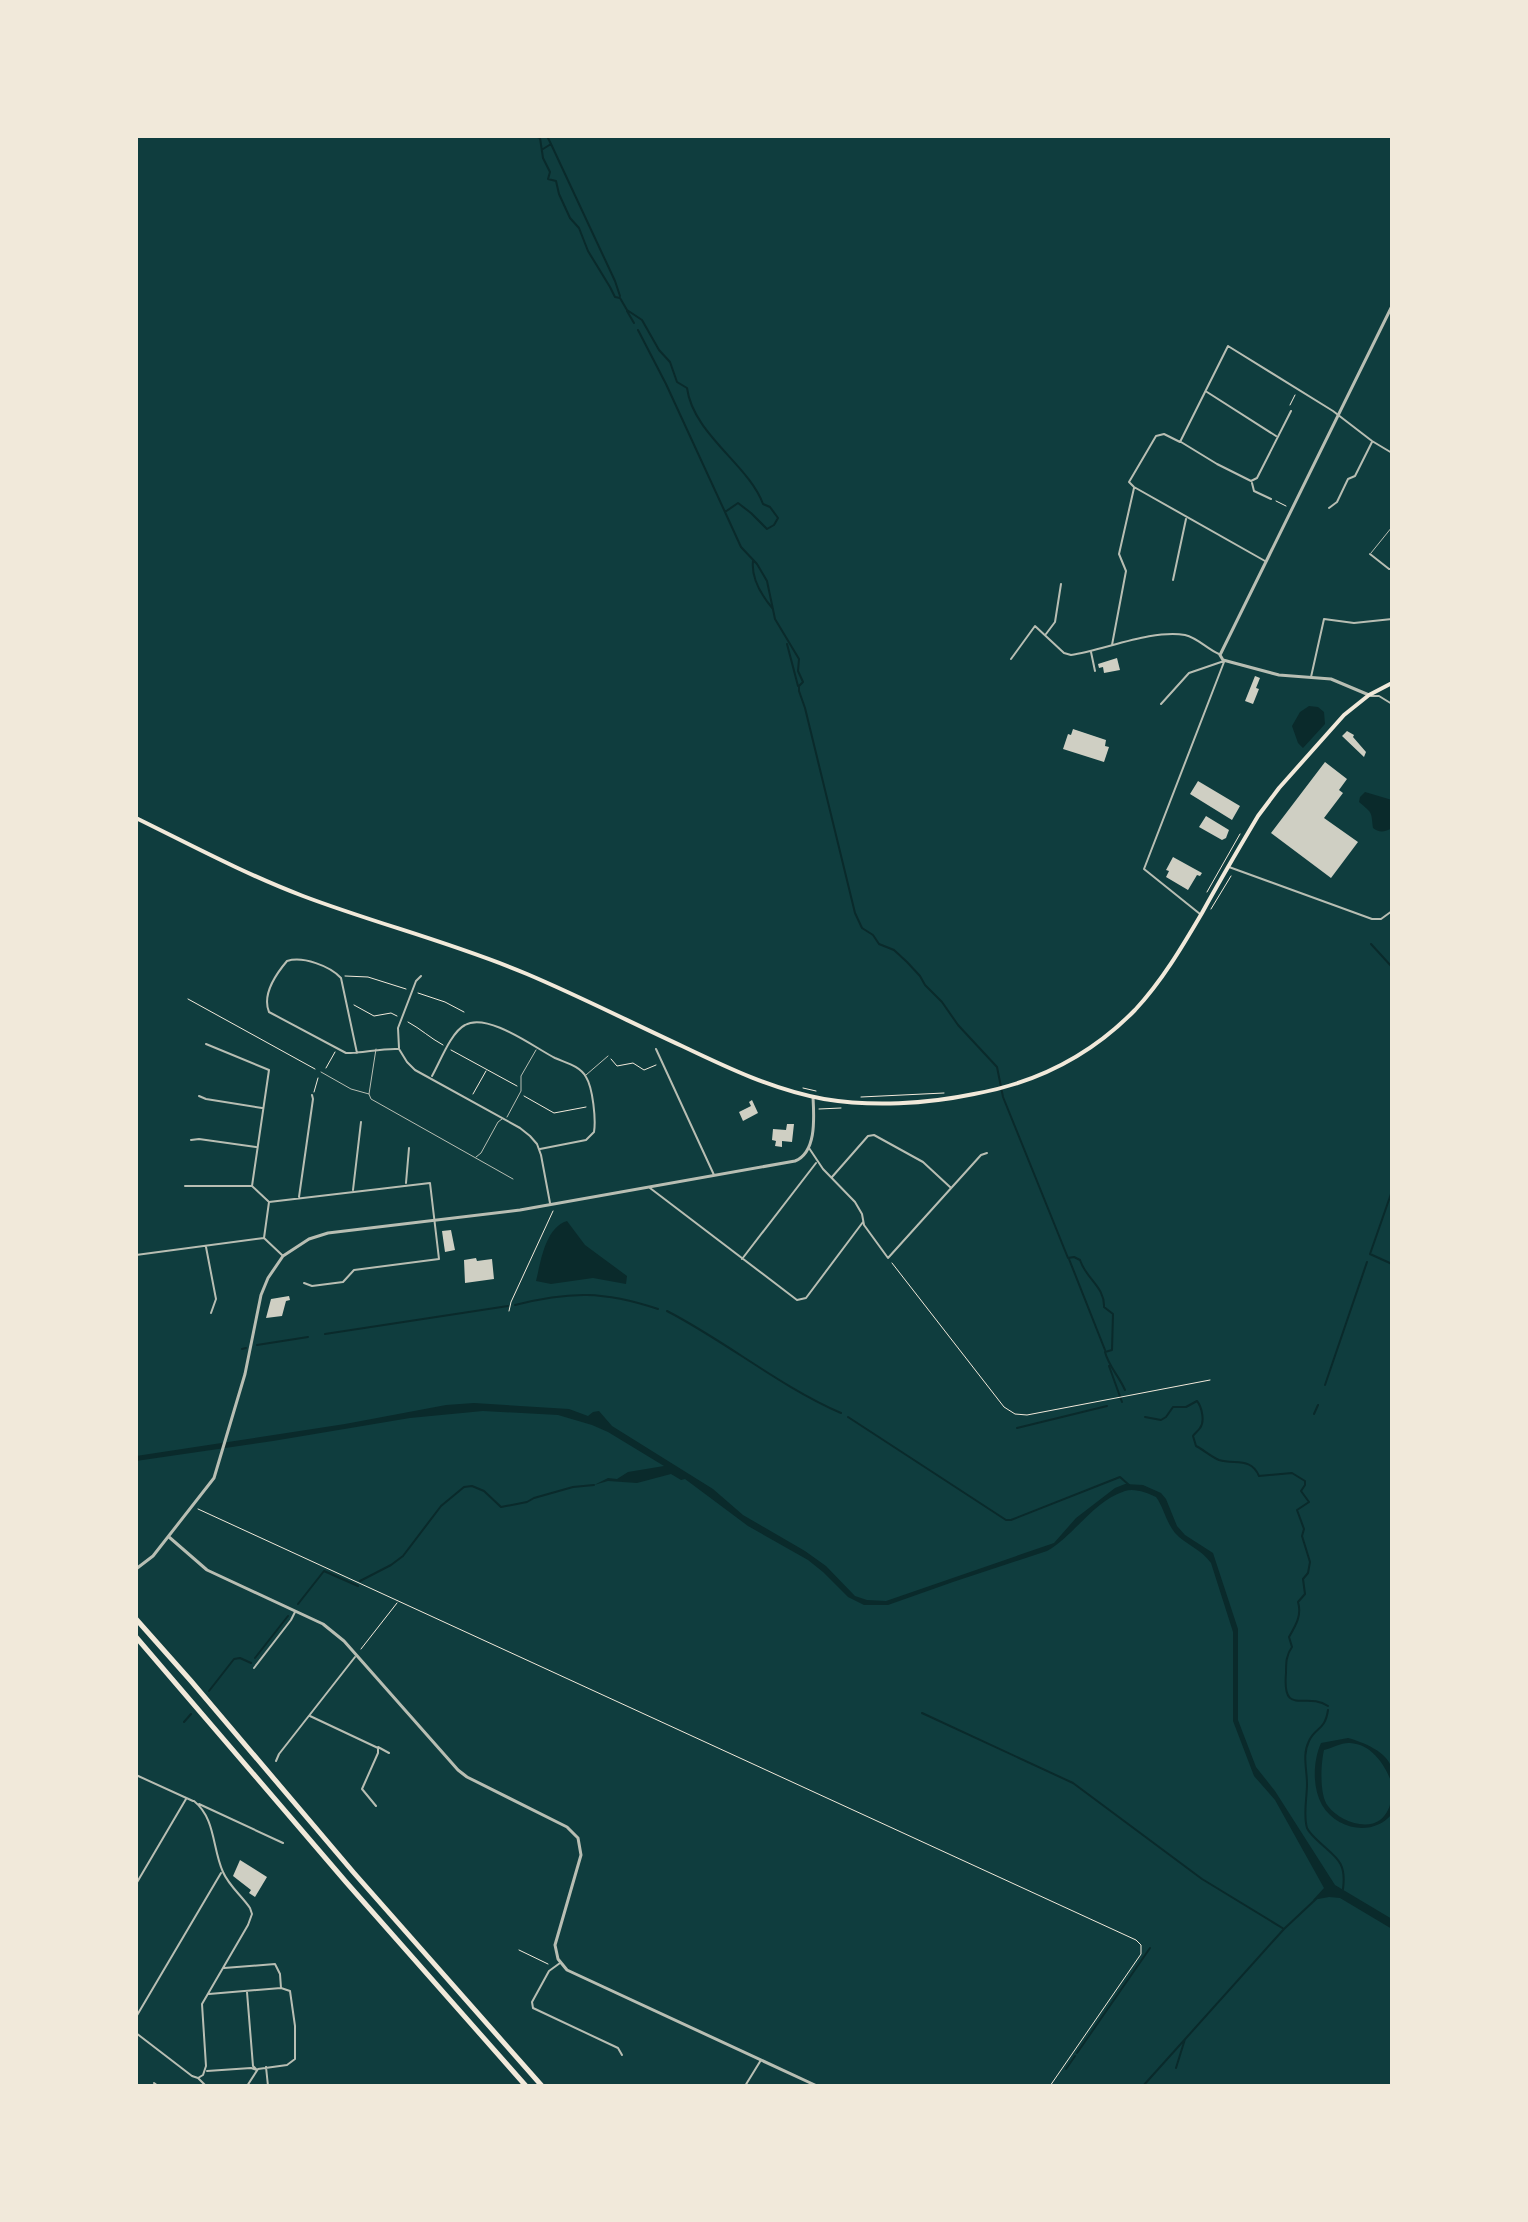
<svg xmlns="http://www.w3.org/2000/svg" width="1528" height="2222" font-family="'Source Serif 4',serif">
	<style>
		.water { fill: #0a2a2b }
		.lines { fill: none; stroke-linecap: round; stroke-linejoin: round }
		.stream { stroke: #0a2a2b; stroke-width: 2 }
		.building { fill: #cfcfc3 }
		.path { stroke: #f1e9da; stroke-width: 1 }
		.service { stroke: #b8beb3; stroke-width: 1 }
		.minor { stroke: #b8beb3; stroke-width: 2 }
		.tertiary { stroke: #b8beb3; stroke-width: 3 }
		.primary { stroke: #f1e9da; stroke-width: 4 }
		.motorway { stroke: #f1e9da; stroke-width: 5 }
	</style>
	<rect width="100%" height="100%" fill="#0f3d3e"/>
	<path class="water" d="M1309,706L1318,707L1324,712L1325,724L1303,748L1298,743L1292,726L1300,712Z
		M1365,792L1392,800V828C1385,832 1379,833 1373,828C1371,811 1373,814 1359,802L1360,797Z
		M567,1221L585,1245L627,1276L626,1284L593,1278L551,1284L536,1281C541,1261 545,1228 567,1221Z
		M474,1403L569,1409L588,1416L593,1412L599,1411L612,1426L713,1489L743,1515L805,1551L826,1566L855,1596L867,1600L886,1601L1054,1543L1076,1518L1115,1488L1125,1484L1143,1485L1161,1493L1166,1499L1177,1526L1185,1535L1213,1553L1238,1629V1720L1256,1767L1275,1791L1335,1885L1392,1919V1929L1340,1898L1329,1897L1313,1900L1324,1888L1275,1800L1254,1776L1233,1721V1632L1211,1563C1201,1549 1186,1545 1175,1533C1166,1522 1164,1508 1156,1497C1147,1493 1135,1488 1125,1491C1093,1501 1074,1536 1047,1551L953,1582L888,1605H864L848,1597L823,1572L808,1560L748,1526L685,1479L681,1480L671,1474L637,1483L608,1481L594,1485L608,1478L617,1479L628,1472L664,1466L608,1432L592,1425L558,1415L483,1411L410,1418L273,1441L136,1461V1456L345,1424L446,1405Z
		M1348,1738C1363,1742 1388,1752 1392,1769C1393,1774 1392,1779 1392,1784C1386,1766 1372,1744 1350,1743C1343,1742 1332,1748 1324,1750C1321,1763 1319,1795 1328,1806C1338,1820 1365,1831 1380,1820C1387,1815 1390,1806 1392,1798V1814C1373,1837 1337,1830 1322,1805C1312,1787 1313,1761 1321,1743Z"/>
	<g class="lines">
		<path class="stream" d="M535,136L540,138L543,158L550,172L548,179L556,181L559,194L570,218L579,228L588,251L610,287L615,297L620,298L627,310L642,320L659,350L670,362L677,382L687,388C693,434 749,465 763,504L770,507L778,518L774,525L767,529L751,513L738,503L725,512L741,547L757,564L767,581L775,619L799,659L798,671L803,682L799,686V691L805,708L855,913L862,928L873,935L879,944L894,950L907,962L920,976L925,985L942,1002L958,1025L997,1067L1003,1097L1068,1258L1074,1257L1080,1260C1086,1279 1105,1287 1104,1307L1113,1314L1112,1350L1105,1352C1109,1367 1119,1376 1125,1390
			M551,144L615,281L620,296
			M543,149L551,144L547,136
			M627,311L634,323
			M638,330L666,384L725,512
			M753,561C751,579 762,596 773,609
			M787,644L798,686
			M1371,944L1392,967
			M1392,1191L1370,1254L1392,1264
			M1069,1259L1105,1350
			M515,1305C570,1291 604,1291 658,1309
			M667,1311C727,1342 779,1386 841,1413
			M325,1334L508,1306
			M257,1345L308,1337
			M242,1349L246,1348
			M1109,1366L1122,1402
			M1325,1385L1367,1262
			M1314,1414L1318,1405
			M848,1417L1006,1520H1011L1120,1477L1129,1485
			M1145,1417L1161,1420L1166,1417L1173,1407H1186L1197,1401C1202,1407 1205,1422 1200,1428C1198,1431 1195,1433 1193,1436L1196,1446C1204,1450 1210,1456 1219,1460C1235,1465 1251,1457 1259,1476L1292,1473L1305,1481V1485L1301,1491L1309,1502L1297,1510L1304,1529L1302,1536L1310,1562L1308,1573L1303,1579L1305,1594L1298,1602C1302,1615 1296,1625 1289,1637L1292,1647C1286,1655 1286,1663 1286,1673C1282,1718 1306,1691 1328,1706
			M1017,1428L1107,1406
			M360,1581L391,1565L403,1556L441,1506L464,1487L472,1486L484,1491L501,1507L527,1502L534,1498L573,1487L594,1485
			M298,1604L324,1571L358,1586
			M255,1658L288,1616
			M209,1691L234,1659L240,1658L251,1663
			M1328,1710C1325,1731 1315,1727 1309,1741C1302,1755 1307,1769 1307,1784C1307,1798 1303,1814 1307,1828C1308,1830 1313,1836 1315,1838C1334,1857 1347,1859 1343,1889
			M922,1713L1073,1783L1202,1879L1284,1929
			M184,1722L191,1714
			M1077,2053L1150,1948
			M1176,2068L1185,2039
			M1066,2069L1075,2056
			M1143,2086L1284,1929L1316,1899"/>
	</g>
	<path class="building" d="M1117,658L1120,670L1104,673L1103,667L1099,668L1098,664Z
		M1255,676L1260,678L1256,688L1259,689L1253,704L1245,701Z
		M1073,729L1106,740L1105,746L1109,747L1104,762L1063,749L1068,734L1071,735Z
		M1347,731L1354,735L1353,737L1366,752L1364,757L1342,736Z
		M1325,762L1347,779L1339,790L1343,793L1324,818L1358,842L1331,878L1271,833Z
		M1198,781L1240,806L1232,820L1190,794Z
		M1206,816L1229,830L1226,838L1222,840L1199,827Z
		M1173,857L1202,873L1200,876L1197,875L1188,890L1166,877L1169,871L1166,870Z
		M752,1100L758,1113L743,1121L739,1112L751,1106L749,1102Z
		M787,1124H794L792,1142L782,1141V1147L775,1146L776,1141L772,1140L773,1129L786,1130Z
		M451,1230L455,1250L445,1252L442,1231Z
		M476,1258L477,1261L492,1259L494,1279L465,1283L464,1260Z
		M289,1296L290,1300L286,1301L282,1316L266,1318L271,1299Z
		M240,1860L267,1877L255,1897L249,1893L251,1890L233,1876Z"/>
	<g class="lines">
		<path class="path" d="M1290,405L1295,395
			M1276,501L1286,506
			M1207,892L1240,834
			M1211,909L1231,876
			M345,976L368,977L406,989
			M418,993L445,1002L464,1012
			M188,999L315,1069
			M354,1005L374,1016L391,1013L397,1016
			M408,1022C421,1029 430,1038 443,1045
			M451,1050L517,1086
			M611,1059L617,1066L633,1063L644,1070L656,1065
			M326,1068L335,1052
			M803,1088L816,1091
			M314,1092L318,1078
			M473,1094L486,1071
			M524,1096L554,1113L586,1107
			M861,1097L944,1093
			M819,1109L841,1108
			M892,1263L1004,1407L1015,1414L1027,1415L1210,1380
			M509,1311L511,1302L553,1211
			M198,1509L1136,1940L1141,1945V1954L1050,2086
			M361,1649L397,1603
			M519,1950L548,1964"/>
		<path class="service" d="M1371,553L1392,527
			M321,1072L351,1089L369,1094L376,1049
			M586,1075L608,1056
			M369,1094L371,1099L513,1179
			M507,1117L521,1091V1076L536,1050
			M476,1157L481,1153L498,1122L502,1119"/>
		<path class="minor" d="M1207,392L1276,436
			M1181,442L1217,464L1251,481L1257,478L1291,411
			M1252,483L1254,491L1271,499
			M1329,508L1337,502L1348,479L1355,476L1372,442
			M1370,554L1389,569H1392
			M1265,561L1134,487L1129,482L1156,436L1164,434L1180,442L1228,346L1333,411L1372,441L1392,453
			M1173,580L1186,519
			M1046,634L1055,622L1061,584
			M1112,645L1126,571L1119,554L1134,488
			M1091,652L1095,671
			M1011,659L1035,626L1064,653L1071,655C1104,650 1153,629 1185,635C1198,638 1207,649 1219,654
			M1311,677L1324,619L1354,623L1392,619
			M1371,696H1379L1392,704
			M1161,704L1189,673L1224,661
			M1229,867L1372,919H1381L1392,911
			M1200,914L1144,869L1224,662
			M206,1044L269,1070L252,1186
			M399,1048L398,1028L416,981L421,976
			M656,1049L714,1175
			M357,1053L341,978C330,966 303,956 287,961C276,974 262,995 269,1012L346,1053C364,1053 381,1048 399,1049L407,1062L415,1070L520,1128L530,1136L537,1144L541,1155L550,1203
			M432,1076C440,1062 451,1032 465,1025C488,1012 535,1048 555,1058C566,1063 580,1066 586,1077C593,1088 596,1120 594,1132L586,1140L540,1149
			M199,1096L206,1099L262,1108
			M191,1140L199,1139L256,1147
			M809,1148L823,1169L855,1202L862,1214L864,1225L888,1258L981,1155L987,1153
			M832,1177L868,1136L874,1135L923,1162L950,1187
			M406,1183L409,1148
			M185,1186H252L268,1201
			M650,1188L797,1300L806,1298L863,1222
			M353,1190L361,1122
			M299,1197L313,1099L312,1095
			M264,1238L269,1202L430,1183L439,1259L354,1270L343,1282L312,1286L304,1283
			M206,1247L216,1299L211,1313
			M136,1255L264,1238L282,1255
			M742,1259L816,1163
			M254,1668L291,1620L295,1612
			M310,1716L378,1748V1753L362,1789L376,1806
			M378,1747L389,1753
			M276,1761L279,1754L355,1657
			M136,1775L193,1801
			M194,1801C216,1819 212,1848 223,1872C229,1886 242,1896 250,1908L252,1914L248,1925L202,2004L206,2066L203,2075L198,2078
			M199,1804L283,1843
			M136,1884L186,1799
			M560,1963L549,1971L532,2002L533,2008L618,2048L622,2055
			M224,1968L275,1964L280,1974L281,1988
			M209,1994L281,1988L290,1991L295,2026V2059L287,2065L258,2069L247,2086
			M136,2017L221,1873
			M136,2033L192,2076L198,2078L206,2086
			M266,2067L268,2086
			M207,2071L251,2068L257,2070L253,2066L247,1992
			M154,2083L158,2086
			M745,2086L761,2060"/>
		<path class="tertiary" d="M1369,695L1331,679L1279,675L1223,660L1220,655L1392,306
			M169,1537L207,1570L323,1624L344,1641L458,1770L467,1777L567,1827L578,1838L581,1855L555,1945L558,1959L567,1970L817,2086
			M136,1569L153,1556L214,1478L245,1374L261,1295L268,1278L283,1256L309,1239L328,1233L520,1210L795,1161C817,1152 814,1117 813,1097"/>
		<path class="primary" d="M136,818C191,845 245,874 303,896C377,924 454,943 527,974C579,996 630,1022 682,1046C728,1068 774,1090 824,1099C872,1107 926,1104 974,1094C1036,1083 1091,1055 1135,1010C1162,981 1182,947 1202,913C1220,880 1239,848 1258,816L1279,788L1344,715L1369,695L1392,683"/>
		<path class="motorway" d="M136,1619L191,1681L354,1873L542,2086
			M136,1637L346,1882L526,2086"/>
	</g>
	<rect width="1528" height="2222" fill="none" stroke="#f1e9da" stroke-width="276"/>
</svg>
